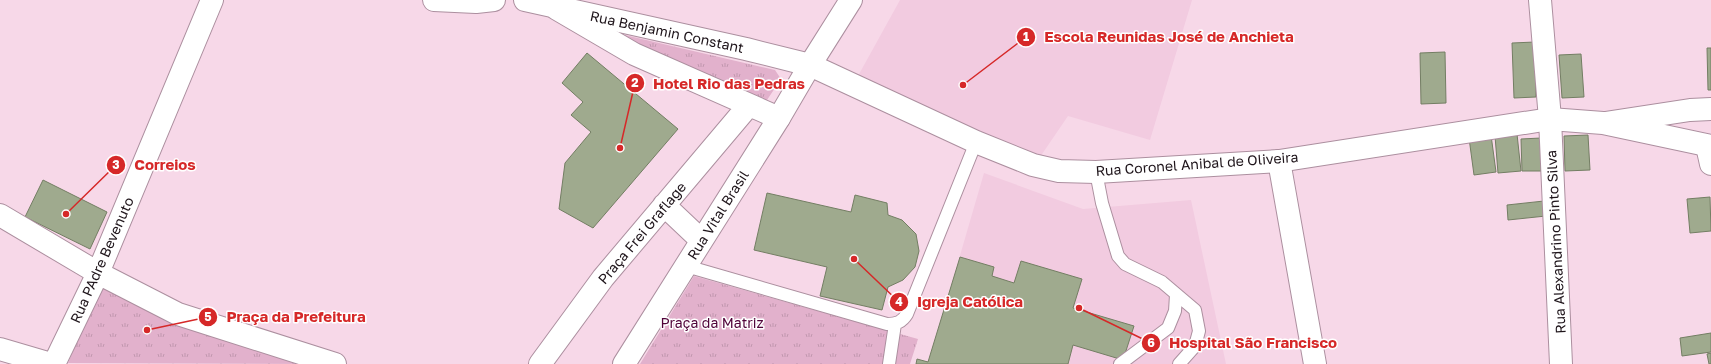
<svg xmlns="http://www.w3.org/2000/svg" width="1711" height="364" font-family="'Golos Text',sans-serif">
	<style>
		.built { fill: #f2cbe0 }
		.grass { fill: url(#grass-tufts) }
		.building { fill: #9faa8e; stroke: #737e63 }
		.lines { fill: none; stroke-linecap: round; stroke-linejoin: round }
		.service-casing { stroke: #ac8f9f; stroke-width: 14 }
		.minor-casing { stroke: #ac8f9f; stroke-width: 24 }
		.tertiary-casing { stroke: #ac8f9f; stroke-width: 24 }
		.secondary-casing { stroke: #ac8f9f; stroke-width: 24 }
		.service { stroke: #fff; stroke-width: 12 }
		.minor { stroke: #fff; stroke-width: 22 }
		.tertiary { stroke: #fff; stroke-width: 22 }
		.secondary { stroke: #fff; stroke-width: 22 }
		.labels { text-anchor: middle; stroke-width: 3; stroke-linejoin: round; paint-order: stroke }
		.street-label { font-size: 14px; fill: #1e141a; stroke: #fff }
		.park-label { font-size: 14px; fill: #500339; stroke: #fff }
		.leader { fill: none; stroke: #d62828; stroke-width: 1.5 }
		.callout-dot { fill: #d62828; stroke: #fff; stroke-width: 1.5 }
		.mark-label { font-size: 12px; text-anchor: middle; font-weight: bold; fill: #fff }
		.callout-label { font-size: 15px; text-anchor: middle; font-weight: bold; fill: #d62828; stroke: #fff; stroke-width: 3; stroke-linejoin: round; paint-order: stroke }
	</style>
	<defs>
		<pattern id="grass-tufts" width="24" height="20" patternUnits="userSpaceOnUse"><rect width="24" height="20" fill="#e2b1cc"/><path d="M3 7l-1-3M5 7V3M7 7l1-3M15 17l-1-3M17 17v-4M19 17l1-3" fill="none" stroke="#c197af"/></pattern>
	</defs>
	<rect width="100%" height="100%" fill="#f7d8e8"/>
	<path class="built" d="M900,0H1192L1150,140L1068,116L1038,160L858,76Z
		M984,173L1083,209L1191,200L1226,364H916L917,359L929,362Z"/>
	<path class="grass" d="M599,29L775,70L781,79L767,100L730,92Z
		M694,276L918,339L910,364H640Z
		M100,287L175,318L315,364L68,363Z"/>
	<path class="building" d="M1535,42L1536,97L1514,98L1512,43Z
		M1707,48H1711V90H1708Z
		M1445,52L1446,103L1421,104L1420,53Z
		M587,53L678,129L593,228L559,209L565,163L591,132L571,115L583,102L562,83Z
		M1581,54L1584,97L1562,98L1559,55Z
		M1517,134L1521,171L1498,173L1495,136Z
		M1491,135L1496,172L1474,175L1469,138Z
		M1588,135L1590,170L1565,171L1564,136Z
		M1541,138L1542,171H1522L1521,139Z
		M43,180L107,212L90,249L25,217Z
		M767,193L851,212L855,195L887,203L888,215L902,220L916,234L919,251L915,267L903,280L888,287L882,310L820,296L827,267L754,250Z
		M1710,197L1711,231L1690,233L1687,199Z
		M1544,201L1546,216L1508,220L1507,205Z
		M960,257L994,267L992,276L1014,283L1021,261L1082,279L1073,308L1134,326L1123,360L1073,345L1068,364H916L917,359L928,362Z
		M1711,333V352L1682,356L1680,338Z
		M1711,353V364H1709L1707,354Z"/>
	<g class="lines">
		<defs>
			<path id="service" d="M1096,172L1102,203L1118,256L1125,264L1162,282L1195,310L1199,331L1195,346L1179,364
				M686,266L887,324C897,324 902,322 907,314L976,142
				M889,364L895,324
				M1120,364L1168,328L1175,311L1176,295"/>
			<path id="minor" d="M434,0L476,2L494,0
				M1540,0L1550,119L1561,364
				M557,9L634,54L779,118
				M1605,123L1690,110L1711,109
				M1707,146L1711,164
				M1279,161L1315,364
				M664,205L701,240
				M0,215L98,273L178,314L335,364
				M0,349L51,364
				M54,364L98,273L212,0
				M540,364L603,278L749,105"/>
			<path id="tertiary" d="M525,0L746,49L810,65L976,142L1033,165L1059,171L1096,172L1279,161L1550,119L1603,123L1711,146"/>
			<path id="secondary" d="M624,364L779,118L810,65L851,0"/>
		</defs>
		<use href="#service" class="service-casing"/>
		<use href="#minor" class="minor-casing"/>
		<use href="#tertiary" class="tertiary-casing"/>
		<use href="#secondary" class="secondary-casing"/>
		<use href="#service" class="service"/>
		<use href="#minor" class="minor"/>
		<use href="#tertiary" class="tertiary"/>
		<use href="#secondary" class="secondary"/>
	</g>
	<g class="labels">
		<g class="street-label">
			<text transform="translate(667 32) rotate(12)" y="5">Rua Benjamin Constant</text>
			<text transform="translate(1197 164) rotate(-4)" y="5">Rua Coronel Anibal de Oliveira</text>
			<text transform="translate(718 215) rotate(-58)" y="5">Rua Vital Brasil</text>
			<text transform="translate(642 233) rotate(-50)" y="5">Praça Frei Graflage</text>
			<text transform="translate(1556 242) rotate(-93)" y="5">Rua Alexandrino Pinto Silva</text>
			<text transform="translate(102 260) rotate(-66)" y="5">Rua PAdre Bevenuto</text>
		</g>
		<g class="park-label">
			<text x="712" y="328">Praça da Matriz</text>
		</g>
	</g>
	<path class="leader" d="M963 85L1026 37M620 148L635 83M66 214L116 165M854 259L899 302M147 330L208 317M1079 308L1151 343"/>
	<g class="callout-dot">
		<circle cx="963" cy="85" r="4"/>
		<circle cx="620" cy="148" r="4"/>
		<circle cx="66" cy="214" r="4"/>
		<circle cx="854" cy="259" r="4"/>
		<circle cx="147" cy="330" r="4"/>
		<circle cx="1079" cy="308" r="4"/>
		<circle cx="1026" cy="37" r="10"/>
		<circle cx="635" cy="83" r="10"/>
		<circle cx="116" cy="165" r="10"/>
		<circle cx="899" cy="302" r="10"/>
		<circle cx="208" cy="317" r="10"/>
		<circle cx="1151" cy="343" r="10"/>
	</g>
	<g class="mark-label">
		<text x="1026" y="41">1</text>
		<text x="635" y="87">2</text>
		<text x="116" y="169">3</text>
		<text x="899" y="306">4</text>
		<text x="208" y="321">5</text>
		<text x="1151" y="347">6</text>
	</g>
	<g class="callout-label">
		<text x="1169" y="42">Escola Reunidas José de Anchieta</text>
		<text x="729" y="89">Hotel Rio das Pedras</text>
		<text x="165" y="170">Correios</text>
		<text x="970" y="307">Igreja Católica</text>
		<text x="296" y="322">Praça da Prefeitura</text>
		<text x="1253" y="348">Hospital São Francisco</text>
	</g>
</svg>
